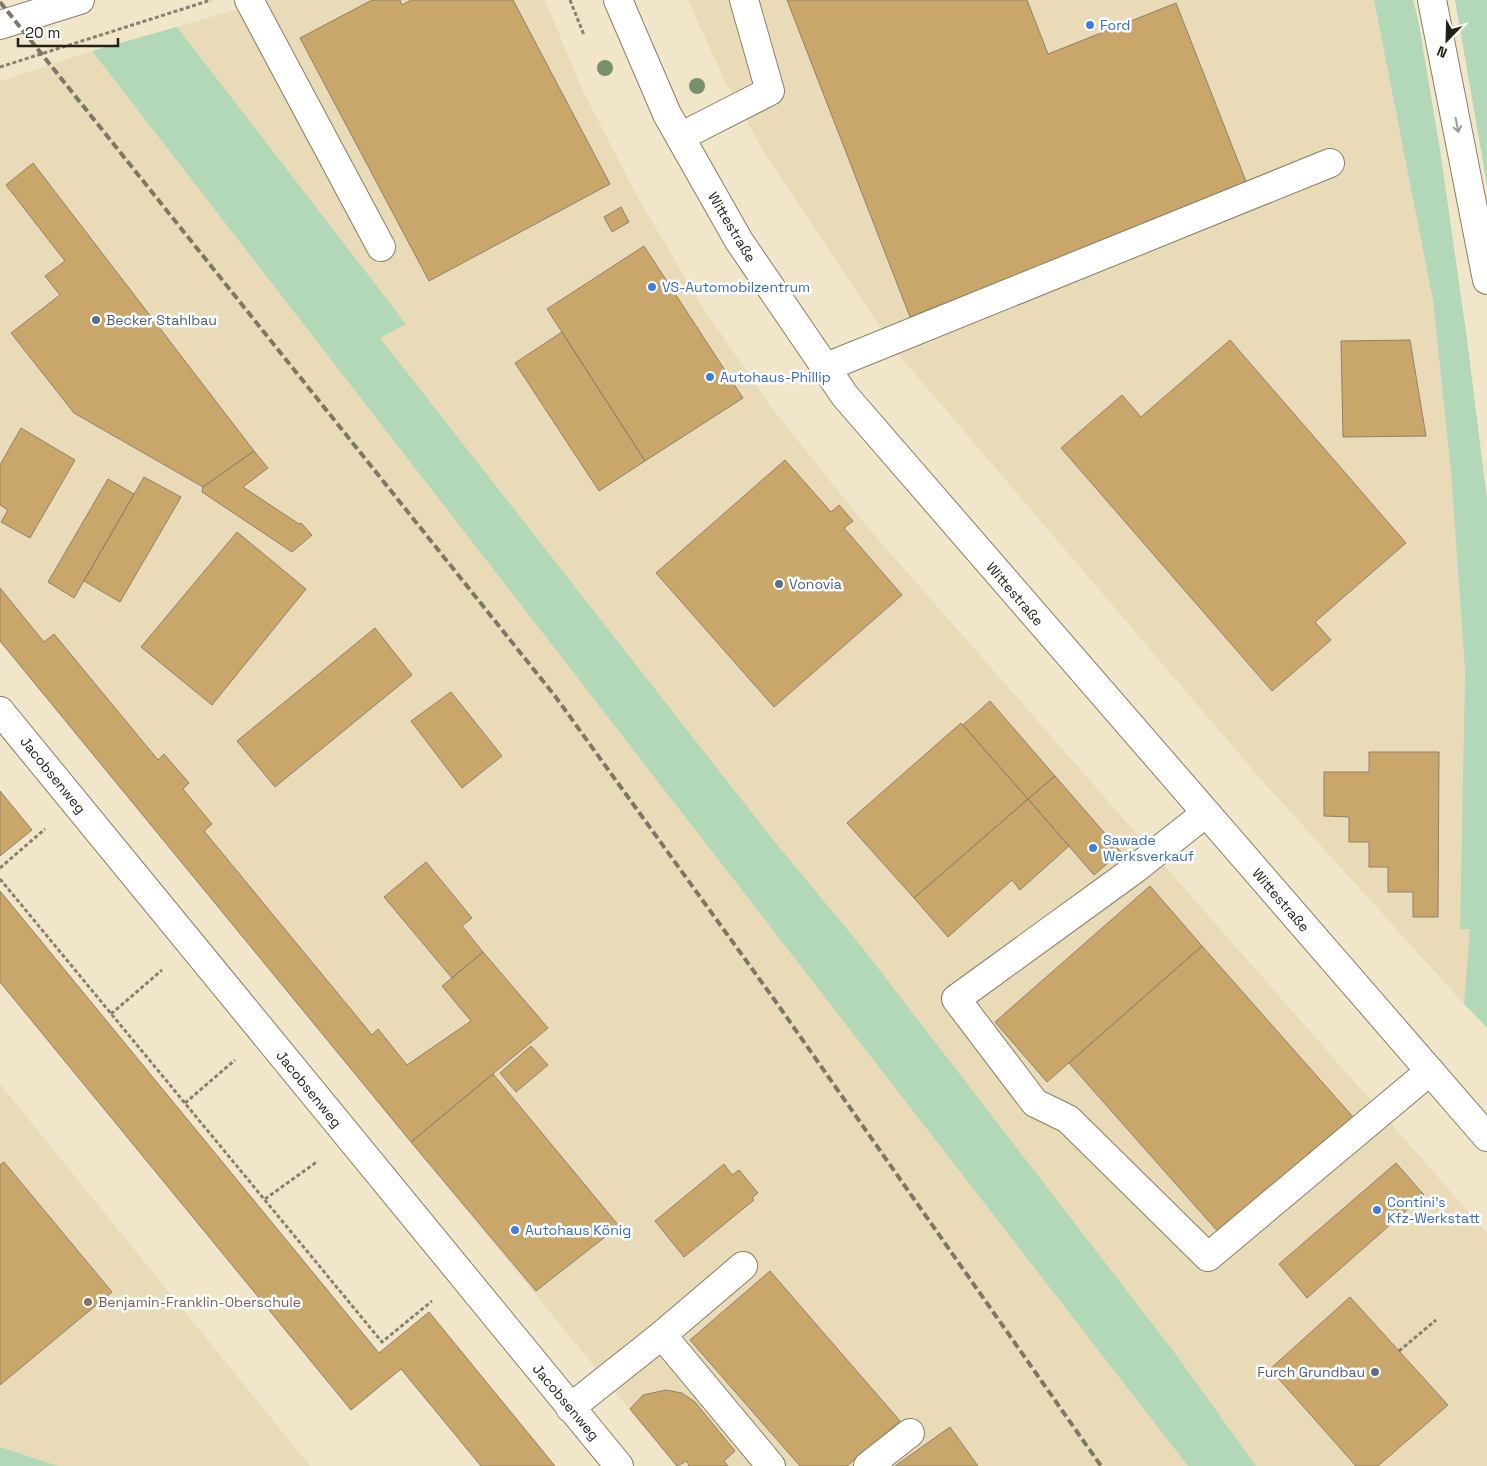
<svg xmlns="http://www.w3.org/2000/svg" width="1487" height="1466" font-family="'Space Grotesk',sans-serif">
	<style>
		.built { fill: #e9dbb8 }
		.green { fill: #b3d8b7 }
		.building { fill: #c9a66a; stroke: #90816a }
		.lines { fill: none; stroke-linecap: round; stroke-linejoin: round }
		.minor-casing { stroke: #887f65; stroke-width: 30 }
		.major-casing { stroke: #887f65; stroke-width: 30 }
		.highway-casing { stroke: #887f65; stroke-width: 30 }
		.path { stroke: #88806e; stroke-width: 3; stroke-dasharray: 4 2.5; stroke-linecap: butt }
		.minor { stroke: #fff; stroke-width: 28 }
		.major { stroke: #fff; stroke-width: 28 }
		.highway { stroke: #fff; stroke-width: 28 }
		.rail { stroke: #7e7765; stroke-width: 4; stroke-dasharray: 8 4; stroke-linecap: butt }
		.tree { fill: #76916c }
		.oneway { stroke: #9c9b96 }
		.shop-dot { fill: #3f7fe0; stroke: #fff; stroke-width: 2 }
		.service-dot { fill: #5c6f8a; stroke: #fff; stroke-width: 2 }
		.education-dot { fill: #8d6e63; stroke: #fff; stroke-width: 2 }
		.labels { text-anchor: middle; stroke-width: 5; stroke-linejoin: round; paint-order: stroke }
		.shop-label { font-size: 14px; fill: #366cbe; stroke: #fff; text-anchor: start }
		.street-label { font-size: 14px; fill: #242016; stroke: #fff }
		.service-label { font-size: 14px; fill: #4e5e75; stroke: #fff; text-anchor: start }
		.education-label { font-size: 14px; fill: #785e54; stroke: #fff; text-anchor: start }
	</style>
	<rect width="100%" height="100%" fill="#f1e6ca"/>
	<path class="built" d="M270,0H545L581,87L638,198L704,309L771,407L863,522L1487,1233V1466H676L0,641V81L92,51Z
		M688,0H1374L1433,301L1451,472L1465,671L1460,928H1471L1464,1004L1258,776L899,355L762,149L723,77Z
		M0,1084L43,1137L310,1466H0Z"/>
	<path class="green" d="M1374,0H1413L1418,19L1441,156L1467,339L1487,499V1028L1464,1004L1470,929H1460L1465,671L1451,472L1433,301Z
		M1455,0H1487V185Z
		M177,27L406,324L380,338L774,841L861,946L1174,1352L1256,1466H1188L92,51Z
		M0,1447L58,1466H0Z"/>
	<path class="building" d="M372,0H400L402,5L411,0H513L610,184L429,281L300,38Z
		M787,0H1027L1048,54L1176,3L1247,184L910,317Z
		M33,163L254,451L203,487L74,413L11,333L60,295L45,276L65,261L6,185Z
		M621,207L629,222L612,232L604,217Z
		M644,246L743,398L645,461L547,309Z
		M562,332L645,461L599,491L515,363Z
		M1230,340L1406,543L1315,622L1331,640L1272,691L1061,448L1122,395L1141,417Z
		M1410,340L1426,436L1343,437L1341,341Z
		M21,428L75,460L30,538L1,522L8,510L0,505V465Z
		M254,451L268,468L243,487L299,524L301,523L312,535L292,552L202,492L203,487Z
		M785,460L831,512L839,505L853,521L844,528L902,595L774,707L656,573Z
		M144,477L181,497L120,602L84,581Z
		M108,479L134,494L74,598L48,582Z
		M237,532L306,589L212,705L141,647Z
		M0,588L44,642L54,634L158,760L164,754L189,783L183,789L212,824L204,831L372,1035L378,1029L407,1065L471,1021L442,986L483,952L548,1028L411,1142L0,641Z
		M375,628L412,675L275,787L237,741Z
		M451,692L502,756L462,788L411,721Z
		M990,701L1055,776L1028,799L963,725Z
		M961,723L1028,799L914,898L847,823Z
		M1369,752H1439L1438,917H1413V892H1388V867H1369V842H1349V817L1324,816V772H1369Z
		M1055,776L1121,852L1094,875L1028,799Z
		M0,791L32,830L0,856Z
		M1028,799L1069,846L1020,890L1012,880L948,937L914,898Z
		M426,862L472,918L462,926L483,952L452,978L384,897Z
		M1150,886L1202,946L1047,1082L995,1022Z
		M0,891L379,1353L429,1312L555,1466H481L401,1369L351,1410L0,982Z
		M1202,946L1353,1117L1220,1234L1069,1063Z
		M531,1046L548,1065L516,1092L500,1073Z
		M493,1074L619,1226L536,1291L411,1142Z
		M4,1162L112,1292L0,1385V1165Z
		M1396,1163L1424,1195L1307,1298L1279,1264Z
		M724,1164L732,1175L739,1170L758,1193L752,1198L754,1200L684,1257L655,1221Z
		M770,1271L900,1421L847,1466H800L690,1340Z
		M1350,1297L1448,1405L1378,1466H1356L1270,1369Z
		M666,1390L682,1393L695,1402L735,1451L724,1461L728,1466H689L687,1461L677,1466L630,1409L643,1395Z
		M950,1427L978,1466H895Z"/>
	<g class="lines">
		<defs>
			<path id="minor" d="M249,0L381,247
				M680,137L770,91L744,0
				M824,368L1330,163
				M0,711L619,1466
				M1206,813L1135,869L956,999L1035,1103L1068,1119L1208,1257L1430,1071
				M662,1335L771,1466
				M570,1408L662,1335L743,1266
				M868,1466L910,1433"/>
			<path id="major" d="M618,0L667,114L739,241L845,396L1487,1137
				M0,25L80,0"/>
			<path id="highway" d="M1432,0L1487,280"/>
		</defs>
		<use href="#minor" class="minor-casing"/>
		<use href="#major" class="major-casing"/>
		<use href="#highway" class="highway-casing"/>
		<path class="path" d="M570,0L584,35
			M0,67L211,0
			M0,868L45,829
			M0,879L382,1342L432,1301
			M111,1014L162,970
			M185,1103L235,1060
			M265,1199L318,1161
			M1399,1351L1436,1320"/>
		<use href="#minor" class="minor"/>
		<use href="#major" class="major"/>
		<use href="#highway" class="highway"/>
		<path class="rail" d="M0,2L555,696L776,1002L1101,1466"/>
	</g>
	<g class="tree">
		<circle cx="605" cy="68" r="8"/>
		<circle cx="697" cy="86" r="8"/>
	</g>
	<defs><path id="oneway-shaft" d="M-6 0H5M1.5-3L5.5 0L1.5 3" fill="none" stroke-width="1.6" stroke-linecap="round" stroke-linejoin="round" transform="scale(1.25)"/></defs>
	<use class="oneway" href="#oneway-shaft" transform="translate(1457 125) rotate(79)"/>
	<g class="shop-dot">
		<circle cx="1090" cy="25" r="5"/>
		<circle cx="652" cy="287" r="5"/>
		<circle cx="710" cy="377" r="5"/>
		<circle cx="1093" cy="848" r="5"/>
		<circle cx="1377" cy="1210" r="5"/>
		<circle cx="515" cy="1230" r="5"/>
	</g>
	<g class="service-dot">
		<circle cx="96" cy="320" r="5"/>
		<circle cx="779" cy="584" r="5"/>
		<circle cx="1375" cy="1372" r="5"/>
	</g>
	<circle class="education-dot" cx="88" cy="1302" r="5"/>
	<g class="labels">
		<g class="shop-label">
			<text x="1100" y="30">Ford</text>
			<text x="662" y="292">VS-Automobilzentrum</text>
			<text x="720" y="382">Autohaus-Phillip</text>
			<text x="1103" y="845">Sawade<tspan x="1103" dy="16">Werksverkauf</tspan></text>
			<text x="1387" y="1207">Contini's<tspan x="1387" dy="16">Kfz-Werkstatt</tspan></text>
			<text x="525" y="1235">Autohaus König</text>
		</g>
		<g class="street-label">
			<text transform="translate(732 227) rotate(59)" y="5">Wittestraße</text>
			<text transform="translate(1015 594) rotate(49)" y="5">Wittestraße</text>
			<text transform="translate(53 775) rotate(51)" y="5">Jacobsenweg</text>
			<text transform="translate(1281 900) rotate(49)" y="5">Wittestraße</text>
			<text transform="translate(309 1089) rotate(51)" y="5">Jacobsenweg</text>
			<text transform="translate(566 1402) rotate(50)" y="5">Jacobsenweg</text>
		</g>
		<g class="service-label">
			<text x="106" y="325">Becker Stahlbau</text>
			<text x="789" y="589">Vonovia</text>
			<text x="1365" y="1377" text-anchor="end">Furch Grundbau</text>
		</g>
		<g class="education-label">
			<text x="98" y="1307">Benjamin-Franklin-Oberschule</text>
		</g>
	</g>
	<g transform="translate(1447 40) rotate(203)" stroke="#ffffff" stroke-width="4" paint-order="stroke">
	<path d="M0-4L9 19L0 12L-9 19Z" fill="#242016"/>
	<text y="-8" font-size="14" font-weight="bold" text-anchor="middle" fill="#242016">N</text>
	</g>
	<path d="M18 38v8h100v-8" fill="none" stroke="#242016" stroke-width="2.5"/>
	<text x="25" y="38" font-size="15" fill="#242016" stroke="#ffffff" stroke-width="4" paint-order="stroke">20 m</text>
</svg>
